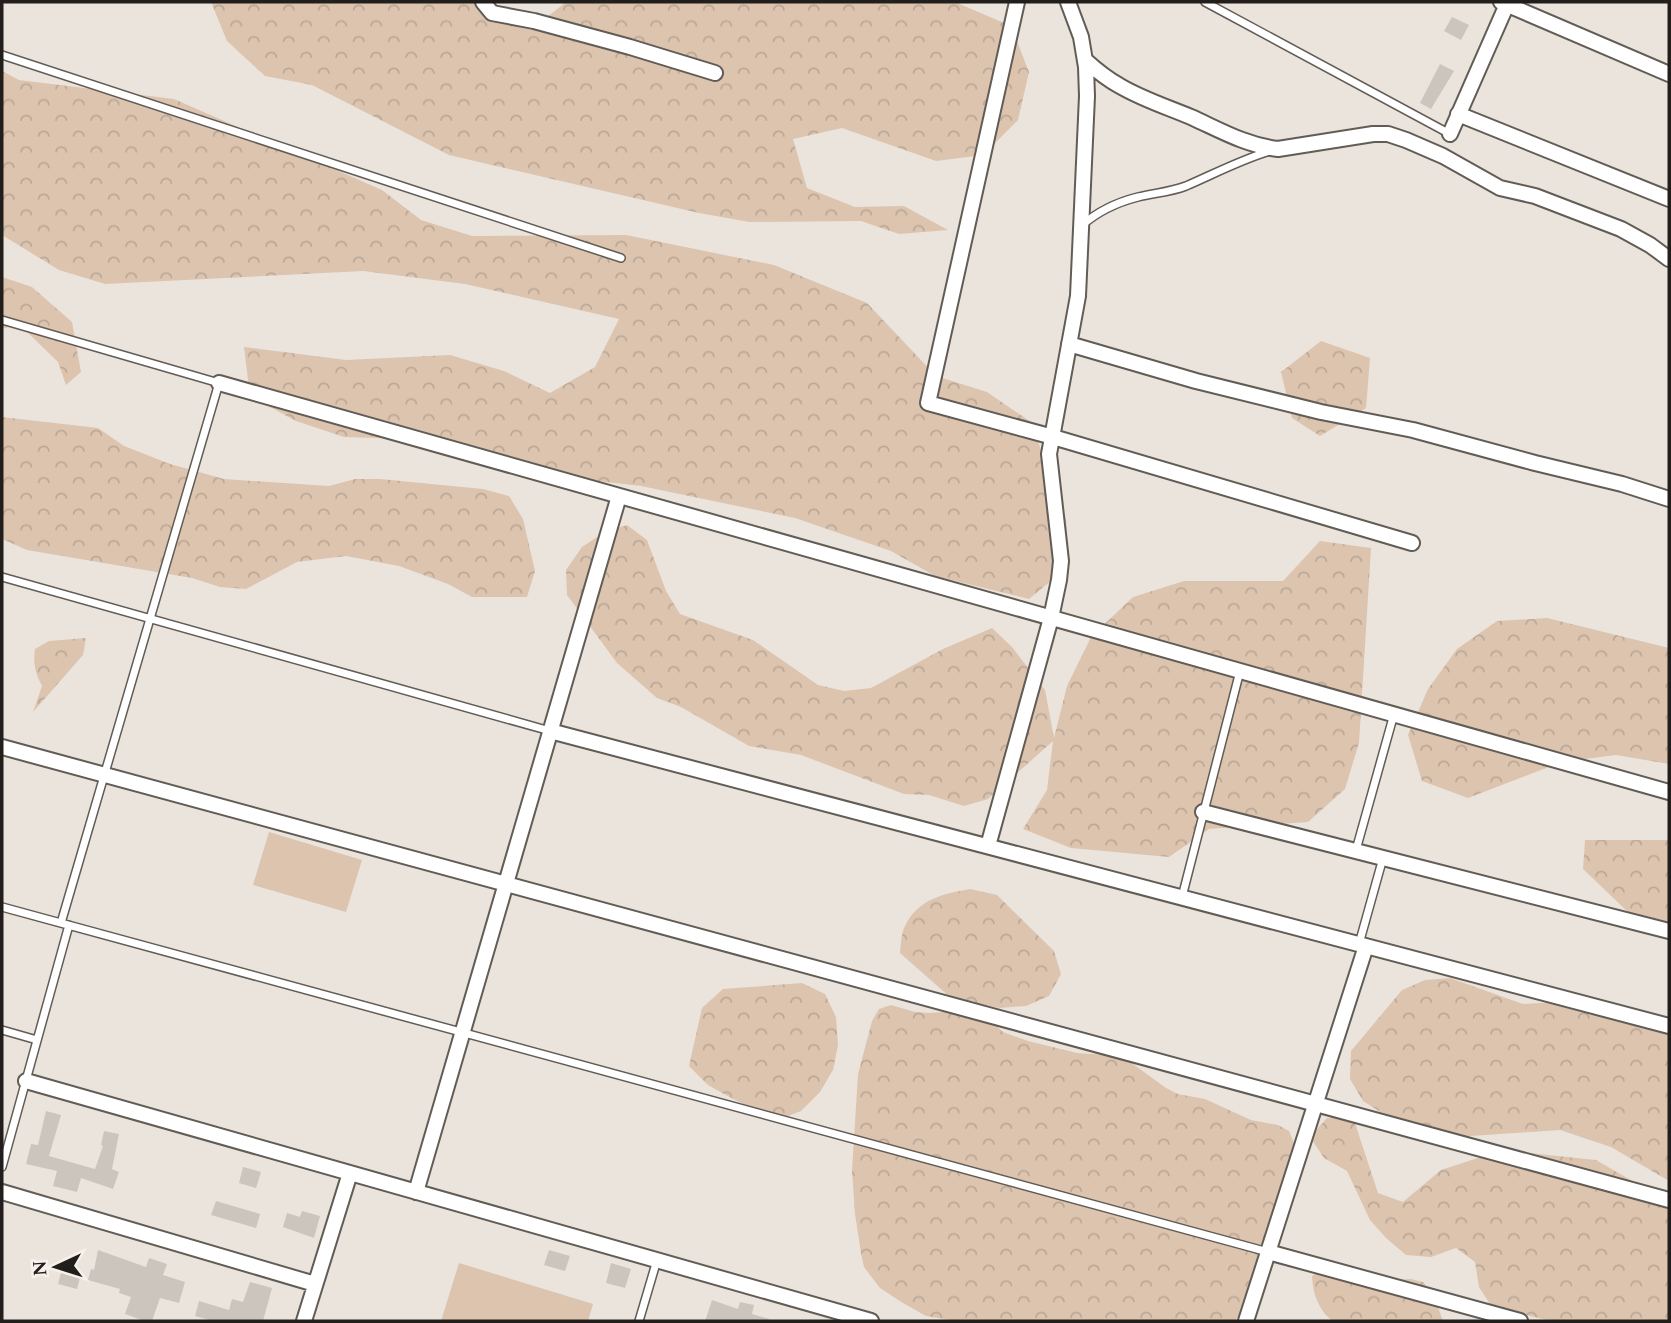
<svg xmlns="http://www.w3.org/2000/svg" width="1671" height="1323" viewBox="0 0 1671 1323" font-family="Spectral,serif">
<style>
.grass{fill:#dcc4af}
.forest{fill:url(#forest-crowns)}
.building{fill:#ccc5be}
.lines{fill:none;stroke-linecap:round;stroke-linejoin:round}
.lane-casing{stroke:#625c56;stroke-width:10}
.street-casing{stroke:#625c56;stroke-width:18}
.lane{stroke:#fff;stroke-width:7}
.street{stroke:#fff;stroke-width:14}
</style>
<defs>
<pattern id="forest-crowns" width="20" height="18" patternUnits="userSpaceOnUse" patternTransform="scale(1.75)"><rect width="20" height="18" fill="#dcc4af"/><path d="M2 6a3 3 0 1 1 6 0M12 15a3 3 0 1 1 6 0" fill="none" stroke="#bca896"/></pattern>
</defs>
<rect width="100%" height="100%" fill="#ebe4dd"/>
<!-- grass -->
<path class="grass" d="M 269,832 L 362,860 L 346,912 L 253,885 Z
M 459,1263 L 593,1304 L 588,1321 L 441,1321 Z"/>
<!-- forest -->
<path class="forest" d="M 211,2 L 493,2 L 532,29 L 566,2 L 955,2 L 1011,26 L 1029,72 L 1018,120 L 983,155 L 936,161 L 842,128 L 793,139 L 807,188 L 855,207 L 904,206 L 948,230 L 899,234 L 861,221 L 749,222 L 699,213 L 449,155 L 312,85 L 265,76 L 227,41 Z
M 2,71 L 19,80 L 174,99 L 382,190 L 421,220 L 472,236 L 626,235 L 774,265 L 867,303 L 936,376 L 987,392 L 1031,422 L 1066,519 L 1069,566 L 1029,599 L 935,576 L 891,551 L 795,518 L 641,486 L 538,474 L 444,440 L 344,437 L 296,421 L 250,396 L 244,347 L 346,360 L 450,355 L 504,371 L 550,393 L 595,367 L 619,319 L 465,284 L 363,271 L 105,284 L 59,270 L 2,235 Z
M 2,277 L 32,287 L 72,322 L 81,372 L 66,385 L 58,362 L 21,326 L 2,328 Z
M 1321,341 L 1370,358 L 1366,408 L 1320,436 L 1292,418 L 1281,372 Z
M 2,417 L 98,428 L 124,446 L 170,464 L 224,479 L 329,486 L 355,479 L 380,479 L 483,489 L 509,496 L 523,519 L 535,571 L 527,597 L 472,597 L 448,584 L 399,566 L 346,556 L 297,562 L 246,589 L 220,587 L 192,578 L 27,550 L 2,539 Z
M 627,525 L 647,540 L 666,591 L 680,614 L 753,640 L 818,685 L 844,691 L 871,688 L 943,649 L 992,628 L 1012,647 L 1045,690 L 1054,738 L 1067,686 L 1091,637 L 1133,597 L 1184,581 L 1283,581 L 1320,541 L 1371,548 L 1359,743 L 1345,789 L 1308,822 L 1209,829 L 1169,857 L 1071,848 L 1023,829 L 1047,790 L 1053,741 L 988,799 L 964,806 L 929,795 L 904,794 L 801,755 L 749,746 L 681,707 L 657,698 L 617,663 L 567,595 L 566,570 L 582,547 L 603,533 Z
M 1547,618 L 1669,648 L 1669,764 L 1616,755 L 1562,762 L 1468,798 L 1422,781 L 1408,735 L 1428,689 L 1457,649 L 1497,621 Z
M 86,638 L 83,655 L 33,712 L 42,686 C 35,673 33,663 35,649 L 49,641 Z
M 1585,840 L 1669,840 L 1669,932 L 1649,925 L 1628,912 L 1583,869 Z
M 970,889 L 997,895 L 1054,951 L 1061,974 L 1049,996 L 1026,1006 L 1000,1008 L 951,998 L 900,953 C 901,945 901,933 905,926 C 918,899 943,894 970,889 Z
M 1450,978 L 1523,1004 L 1574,1001 L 1600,1005 L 1669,1035 L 1669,1181 L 1611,1147 L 1560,1130 L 1456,1137 L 1409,1130 L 1363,1101 L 1350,1079 L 1351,1051 L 1402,990 L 1425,980 Z
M 802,983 L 825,994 L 836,1017 L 838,1045 L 833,1070 L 820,1092 L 801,1111 L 778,1120 L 731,1098 L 708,1085 L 689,1066 L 702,1008 L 723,989 Z
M 891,1005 L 915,1012 L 929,1013 L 956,1011 L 993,1023 L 1003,1032 L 1028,1041 L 1077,1053 L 1122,1056 L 1166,1088 L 1178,1094 L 1205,1099 L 1251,1120 L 1278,1125 L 1289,1131 L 1294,1143 L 1292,1168 L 1276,1204 L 1261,1279 L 1235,1321 L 955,1321 L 926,1316 L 903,1303 L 880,1288 L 864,1267 L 861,1253 L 855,1214 L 852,1171 L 858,1074 L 872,1021 L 879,1009 Z
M 1353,1117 L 1378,1193 L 1403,1202 L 1441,1170 L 1490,1154 L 1520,1152 L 1596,1160 L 1641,1186 L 1660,1204 L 1669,1210 L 1669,1321 L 1551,1321 L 1492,1307 L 1479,1287 L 1475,1262 L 1456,1248 L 1431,1257 L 1406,1255 L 1386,1238 L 1370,1220 L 1347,1171 L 1324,1158 L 1310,1137 L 1327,1118 Z
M 1322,1269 L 1386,1280 L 1411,1279 L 1423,1282 L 1433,1293 L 1443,1321 L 1332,1321 C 1318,1308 1313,1295 1312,1276 Z"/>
<!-- building -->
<path class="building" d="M 1452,17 L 1469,25 L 1461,40 L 1444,31 Z
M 1440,64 L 1454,71 L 1431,109 L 1420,103 Z
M 46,1111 L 61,1115 L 49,1156 L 95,1169 L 103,1146 L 101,1145 L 104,1131 L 119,1134 L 112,1169 L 119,1172 L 113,1189 L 81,1178 L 77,1192 L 53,1186 L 57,1171 L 26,1164 L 31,1144 L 38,1145 Z
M 243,1167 L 261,1172 L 256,1188 L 239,1183 Z
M 216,1201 L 260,1214 L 256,1228 L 211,1215 Z
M 302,1211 L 320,1216 L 314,1238 L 283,1227 L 287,1213 L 300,1217 Z
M 98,1250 L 146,1267 L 149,1258 L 167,1264 L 163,1275 L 185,1282 L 179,1303 L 160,1298 L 152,1321 L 145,1321 L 125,1314 L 131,1297 L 119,1293 L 120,1289 L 88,1280 L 91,1269 L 94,1270 Z
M 549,1250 L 570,1256 L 565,1271 L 544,1265 Z
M 611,1263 L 631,1269 L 625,1288 L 606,1283 Z
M 62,1269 L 81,1274 L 77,1289 L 58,1284 Z
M 250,1282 L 272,1288 L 263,1321 L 213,1321 L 195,1316 L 199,1301 L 229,1310 L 232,1299 L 243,1302 Z
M 712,1300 L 738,1309 L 740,1302 L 754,1305 L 752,1314 L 769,1319 L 768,1321 L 705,1321 Z"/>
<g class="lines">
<defs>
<path id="lane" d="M 1205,2 L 1450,134
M 2,55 L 621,258
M 1081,226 C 1097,212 1118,202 1138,197 C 1154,193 1171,192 1186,186 C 1214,174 1240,160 1270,151
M 2,320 L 219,383 L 61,923
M 2,577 L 550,731
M 1356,850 L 1394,714
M 1182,897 L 1240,671
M 2,907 L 1268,1252
M 1359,944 L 1383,858
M 2,1030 L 37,1040
M 2,1167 L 69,925
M 639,1321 L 657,1260"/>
<path id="street" d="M 483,2 L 492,13 L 534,21 L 630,47 L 715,73
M 1017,2 L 928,403 L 1053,437 L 1412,543
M 1501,2 L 1669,74
M 1085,60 C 1096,70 1107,79 1120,86 C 1142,99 1167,107 1191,117 C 1220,130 1245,145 1278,149 L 1373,134 L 1388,134 L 1406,140 L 1443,156 L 1500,188 L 1535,196 L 1621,229 L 1650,245 L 1669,259
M 1458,114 L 1669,199
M 1450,134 L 1508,2
M 1069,344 L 1196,381 L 1321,412 L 1413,430 L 1535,463 L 1622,484 L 1669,499
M 219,383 L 1669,792
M 550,731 L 1669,1026
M 2,747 L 1669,1200
M 1203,812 L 1669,931
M 988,846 L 1051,618 L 1059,580 L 1061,561 L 1049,454 L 1078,296 L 1087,96 L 1086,67 L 1081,37 L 1068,2
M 26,1081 L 871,1321
M 2,1192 L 315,1284
M 416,1192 L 619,496
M 1268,1252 L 1520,1321
M 304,1321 L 350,1173
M 1246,1321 L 1366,946"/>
</defs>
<!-- lane casing -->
<use href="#lane" class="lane-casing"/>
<!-- street casing -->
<use href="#street" class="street-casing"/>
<!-- lane -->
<use href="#lane" class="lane"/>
<!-- street -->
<use href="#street" class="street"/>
</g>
<!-- border -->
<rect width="1671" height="1323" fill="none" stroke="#211e1c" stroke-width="7"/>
<!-- north arrow -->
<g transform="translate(56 1267) rotate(266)" stroke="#f8f1eb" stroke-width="5" paint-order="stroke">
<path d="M0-5L12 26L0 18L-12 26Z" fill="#211e1c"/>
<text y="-10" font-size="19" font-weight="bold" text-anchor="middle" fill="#211e1c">N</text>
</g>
</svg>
